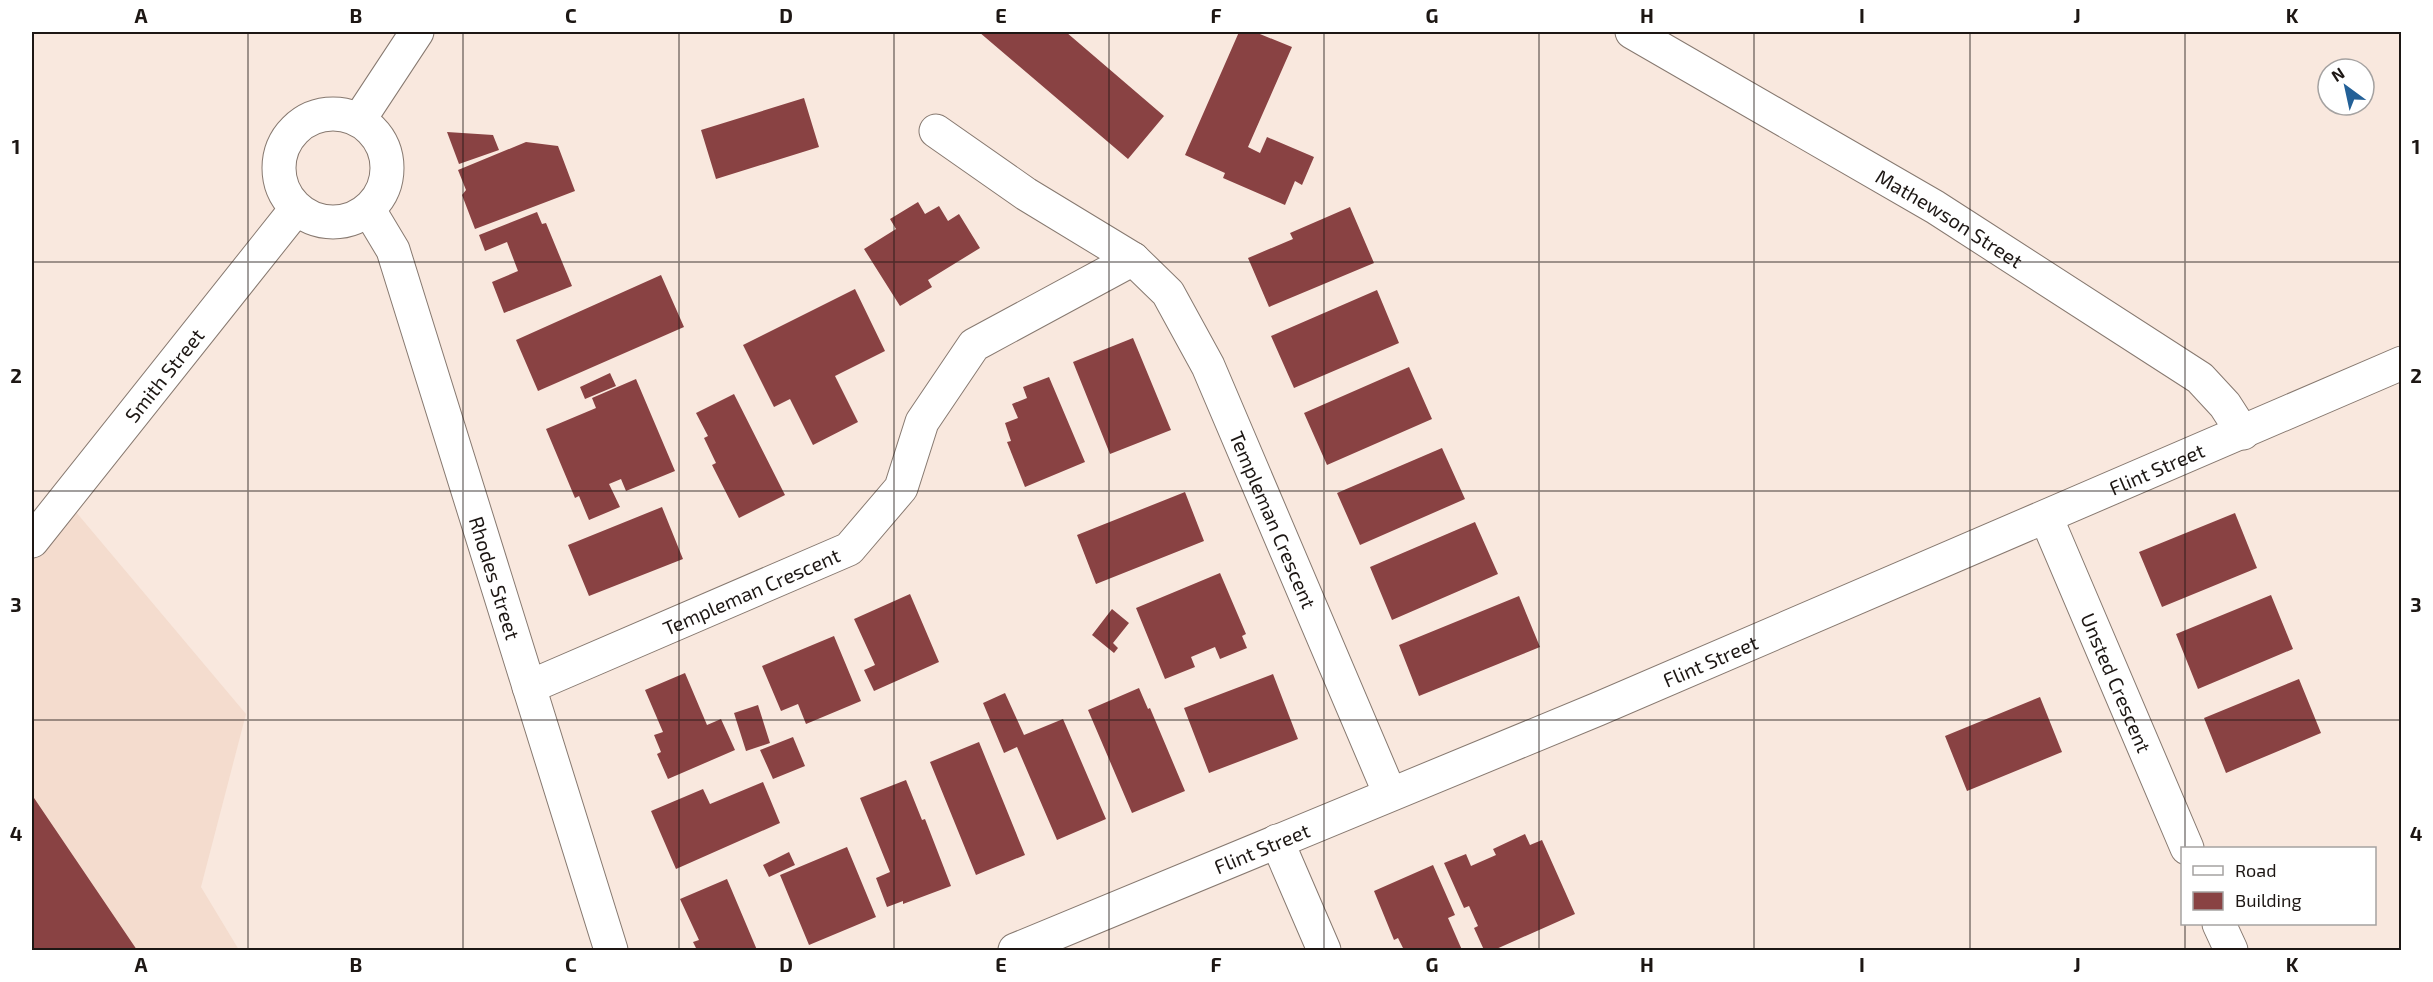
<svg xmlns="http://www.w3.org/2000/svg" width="2433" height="982" viewBox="0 0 2433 982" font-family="'Exo 2',sans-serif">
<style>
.built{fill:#f4dcce}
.building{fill:#894243}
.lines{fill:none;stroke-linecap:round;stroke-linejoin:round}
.minor-casing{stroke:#877970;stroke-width:35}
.tertiary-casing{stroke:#877970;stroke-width:35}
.minor{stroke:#fff;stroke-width:33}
.tertiary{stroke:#fff;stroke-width:33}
.grid{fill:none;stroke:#1d1714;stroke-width:1.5;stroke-opacity:0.55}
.labels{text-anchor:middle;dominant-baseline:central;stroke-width:6;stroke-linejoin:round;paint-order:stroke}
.street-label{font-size:20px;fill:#1d1714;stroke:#fff}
.neatline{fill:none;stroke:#1d1714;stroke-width:2}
.grid-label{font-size:20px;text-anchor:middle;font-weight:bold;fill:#1d1714}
</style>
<rect width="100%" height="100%" fill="#f9e8de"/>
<!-- built -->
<path class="built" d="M 65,499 L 246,714 L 201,887 L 239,950 L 32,950 L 32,541 Z"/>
<!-- building -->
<path class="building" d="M 979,32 L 1066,32 L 1164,116 L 1128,159 Z
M 1239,32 L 1255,32 L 1292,47 L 1248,147 L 1260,153 L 1267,137 L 1314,157 L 1302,185 L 1295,181 L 1285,205 L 1223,178 L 1225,173 L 1185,155 Z
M 804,98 L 819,147 L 716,179 L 701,130 Z
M 447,132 L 493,135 L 499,150 L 459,164 Z
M 526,142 L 558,146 L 575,191 L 475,229 L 462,195 L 466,190 L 458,170 Z
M 918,202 L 925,214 L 939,206 L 948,221 L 959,214 L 980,248 L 928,280 L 932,287 L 900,306 L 864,249 L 896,229 L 890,219 Z
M 1350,207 L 1374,263 L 1269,307 L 1248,258 L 1293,239 L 1290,233 Z
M 537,212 L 542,224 L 546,223 L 572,286 L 504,313 L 492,282 L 518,271 L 507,242 L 485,251 L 479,235 Z
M 661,275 L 684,327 L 538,391 L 516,340 Z
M 855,289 L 885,351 L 835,376 L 858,422 L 813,445 L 790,399 L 774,407 L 743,345 Z
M 1377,290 L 1399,343 L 1294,388 L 1271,336 Z
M 1133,338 L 1171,430 L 1110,454 L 1073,362 Z
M 1409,367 L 1432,419 L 1327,465 L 1304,413 Z
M 610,373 L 616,386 L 585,399 L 580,387 Z
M 1049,377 L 1085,462 L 1025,487 L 1007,442 L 1011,441 L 1005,423 L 1018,418 L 1012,404 L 1027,398 L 1023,387 Z
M 636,379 L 675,471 L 626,491 L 621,479 L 609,484 L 620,507 L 589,520 L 579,496 L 575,498 L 546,429 L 596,408 L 592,398 Z
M 734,394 L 785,495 L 739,518 L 712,465 L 716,463 L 704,438 L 708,436 L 696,413 Z
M 1442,448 L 1465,499 L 1360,545 L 1337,493 Z
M 1185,492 L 1204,541 L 1096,584 L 1077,535 Z
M 662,507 L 683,559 L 589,596 L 568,545 Z
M 2235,513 L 2257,568 L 2162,607 L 2139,552 Z
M 1475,522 L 1498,574 L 1392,620 L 1370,567 Z
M 1220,573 L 1246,634 L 1242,636 L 1247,648 L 1220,659 L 1215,647 L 1191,657 L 1195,667 L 1165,679 L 1136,608 Z
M 910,594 L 939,662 L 874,691 L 864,670 L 875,665 L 854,619 Z
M 2271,595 L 2293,649 L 2198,689 L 2176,634 Z
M 1519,596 L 1540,647 L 1419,696 L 1399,645 Z
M 1112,609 L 1129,623 L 1113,643 L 1118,648 L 1114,653 L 1092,635 Z
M 834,636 L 861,701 L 806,724 L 798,704 L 781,711 L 762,666 Z
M 685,673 L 707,725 L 721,719 L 735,750 L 668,779 L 657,754 L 661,752 L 654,735 L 663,732 L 645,690 Z
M 1273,674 L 1298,739 L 1209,773 L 1184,708 Z
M 2299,679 L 2321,733 L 2226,773 L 2204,718 Z
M 1139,688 L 1148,709 L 1150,708 L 1185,791 L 1132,813 L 1088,710 Z
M 1005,693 L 1024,735 L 1063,719 L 1106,819 L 1057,840 L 1017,747 L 1004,753 L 983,703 Z
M 2040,697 L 2062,752 L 1967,791 L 1945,736 Z
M 758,705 L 770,743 L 746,751 L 734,713 Z
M 793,737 L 805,766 L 773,779 L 760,750 Z
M 979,742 L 1025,855 L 976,875 L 930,762 Z
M 906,780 L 922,820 L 925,819 L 951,886 L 903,904 L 903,901 L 887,907 L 876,878 L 890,872 L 860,798 Z
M 763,782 L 780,823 L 676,869 L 651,811 L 703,789 L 710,804 Z
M 32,795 L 137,950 L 32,950 Z
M 1525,834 L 1530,845 L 1542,840 L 1575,914 L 1494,950 L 1484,950 L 1474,928 L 1478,926 L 1469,906 L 1464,908 L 1444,863 L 1466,854 L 1471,866 L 1496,855 L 1493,849 Z
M 847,847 L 876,917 L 809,945 L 780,875 Z
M 789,852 L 795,865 L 769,877 L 763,865 Z
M 1433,865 L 1455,915 L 1448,918 L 1462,950 L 1404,950 L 1398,938 L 1394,940 L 1374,891 Z
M 727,879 L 757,950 L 697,950 L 693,942 L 699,940 L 680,899 Z"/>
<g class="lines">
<defs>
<g id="minor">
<path id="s1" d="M 1632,32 L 1935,207 L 2200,378 L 2225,405 L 2243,433"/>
<path id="s2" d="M 936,131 L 1026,194 L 1133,259 L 1168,293 L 1208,366 L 1390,794"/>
<path id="s3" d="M 369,210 L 393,250 L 611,950"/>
<path id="s4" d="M 2046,517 L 2187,848"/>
<path id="s5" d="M 529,687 L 849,549 L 901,488 L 922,422 L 974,345 L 1133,259"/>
<path d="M 1277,841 L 1324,950"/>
<path d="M 2219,924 L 2231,950"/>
<path id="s6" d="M 1015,950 L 1598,709 L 2402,363"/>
</g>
<g id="tertiary">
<circle cx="333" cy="168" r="54"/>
<path d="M 359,120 L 417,32"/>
<path id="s7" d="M 32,541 L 296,209"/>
</g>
</defs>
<!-- minor casing -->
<use href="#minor" class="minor-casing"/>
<!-- tertiary casing -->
<use href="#tertiary" class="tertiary-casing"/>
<!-- minor -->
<use href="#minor" class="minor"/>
<!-- tertiary -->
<use href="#tertiary" class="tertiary"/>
</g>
<!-- grid -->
<path class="grid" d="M 248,32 L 248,950M 463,32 L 463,950M 679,32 L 679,950M 894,32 L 894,950M 1109,32 L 1109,950M 1324,32 L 1324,950M 1539,32 L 1539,950M 1754,32 L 1754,950M 1970,32 L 1970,950M 2185,32 L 2185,848M 32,262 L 2402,262M 32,491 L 2402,491M 32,720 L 2402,720M 2185,924 L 2185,950"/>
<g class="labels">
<!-- street labels -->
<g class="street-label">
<text stroke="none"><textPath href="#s1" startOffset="368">Mathewson Street</textPath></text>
<text stroke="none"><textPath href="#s7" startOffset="212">Smith Street</textPath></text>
<text stroke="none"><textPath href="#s6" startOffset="1239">Flint Street</textPath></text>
<text stroke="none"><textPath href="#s2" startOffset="534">Templeman Crescent</textPath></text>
<text stroke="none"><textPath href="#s3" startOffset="390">Rhodes Street</textPath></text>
<text stroke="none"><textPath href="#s5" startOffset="242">Templeman Crescent</textPath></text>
<text stroke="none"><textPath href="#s6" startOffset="753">Flint Street</textPath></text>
<text stroke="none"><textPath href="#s4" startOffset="180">Unsted Crescent</textPath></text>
<text stroke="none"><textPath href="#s6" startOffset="267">Flint Street</textPath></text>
</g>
</g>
<!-- border -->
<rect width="2433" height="982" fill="none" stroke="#ffffff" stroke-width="66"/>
<!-- legend -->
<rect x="2181" y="847" width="195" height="78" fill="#ffffff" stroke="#a5a2a1" stroke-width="1.5"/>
<rect x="2193" y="866" width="30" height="9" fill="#ffffff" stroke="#a5a2a1" stroke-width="1.5"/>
<text x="2235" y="877" font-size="18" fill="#1d1714">Road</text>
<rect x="2193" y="892" width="30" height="18" fill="#894243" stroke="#a5a2a1" stroke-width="1.5"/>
<text x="2235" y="907" font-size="18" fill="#1d1714">Building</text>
<!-- north arrow -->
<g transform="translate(2346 87) rotate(327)"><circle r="28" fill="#ffffff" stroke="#a5a2a1" stroke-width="1.5"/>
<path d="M0-4.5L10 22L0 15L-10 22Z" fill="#236097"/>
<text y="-9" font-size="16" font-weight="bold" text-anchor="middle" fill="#1d1714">N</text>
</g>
<rect x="33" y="33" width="2367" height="916" class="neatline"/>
<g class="grid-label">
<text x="141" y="23">A</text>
<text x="356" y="23">B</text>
<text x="571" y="23">C</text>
<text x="786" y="23">D</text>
<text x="1001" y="23">E</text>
<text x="1216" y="23">F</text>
<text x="1432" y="23">G</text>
<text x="1647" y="23">H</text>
<text x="1862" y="23">I</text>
<text x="2077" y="23">J</text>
<text x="2292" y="23">K</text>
<text x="16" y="154">1</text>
<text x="2416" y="154">1</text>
<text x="16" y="383">2</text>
<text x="2416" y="383">2</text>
<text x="16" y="612">3</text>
<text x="2416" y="612">3</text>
<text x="16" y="841">4</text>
<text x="2416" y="841">4</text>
<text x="141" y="972">A</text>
<text x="356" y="972">B</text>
<text x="571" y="972">C</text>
<text x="786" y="972">D</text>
<text x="1001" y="972">E</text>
<text x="1216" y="972">F</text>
<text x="1432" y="972">G</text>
<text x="1647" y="972">H</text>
<text x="1862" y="972">I</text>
<text x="2077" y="972">J</text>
<text x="2292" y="972">K</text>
</g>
</svg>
